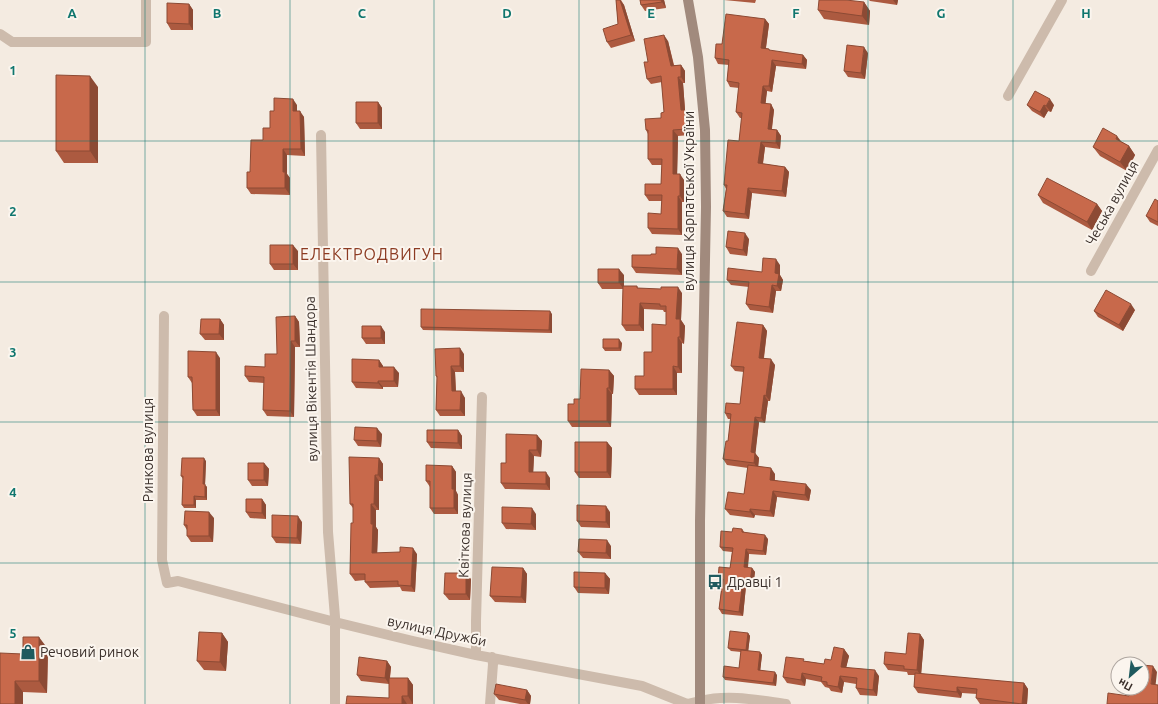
<svg xmlns="http://www.w3.org/2000/svg" width="1158" height="704" viewBox="0 0 1158 704" font-family="Ubuntu,sans-serif">
<style>
.lines{fill:none;stroke-linecap:round;stroke-linejoin:round}
.minor{stroke:#cdbbac;stroke-width:10}
.tertiary{stroke:#cdbbac;stroke-width:10}
.secondary{stroke:#a18a7d;stroke-width:10}
.wall{fill:#ac5a40}
.shaded-wall{fill:#8c4a34}
.building{fill:#c8694b;stroke:#8c4a34}
.grid{fill:none;stroke:#0f766e;stroke-width:1;stroke-opacity:0.55}
.labels{text-anchor:middle;dominant-baseline:central;stroke-width:4;stroke-linejoin:round;paint-order:stroke}
.street-label{font-size:14px;fill:#3b302b;stroke:#fbf5ee}
.poi-label{font-size:14px;fill:#3b302b;stroke:#fbf5ee;text-anchor:start}
.quarter-label{font-size:16px;letter-spacing:1px;fill:#8c3b22;stroke:#fbf5ee}
.grid-label{font-size:13px;text-anchor:middle;font-weight:bold;fill:#0f766e;stroke:#fbf5ee;stroke-width:4;stroke-linejoin:round;paint-order:stroke}
</style>
<rect width="100%" height="100%" fill="#f4ebe1"/>
<g class="lines">
<!-- minor -->
<path class="minor" d="M 0,34 L 12,42 L 146,42 L 146,0
M 1008,96 L 1062,0
M 321,135 L 328,532 L 335,617 L 335,704
M 1091,271 L 1158,150
M 164,316 L 162,560 L 167,583 L 178,581 L 335,622 L 413,641 L 476,655 L 642,686 L 687,704 L 700,701
M 476,655 L 476,621 L 482,397
M 490,704 L 493,664 L 492,657"/>
<!-- tertiary -->
<path class="tertiary" d="M 700,701 C 729,694 757,700 786,704"/>
<!-- secondary -->
<path class="secondary" d="M 688,0 L 698,57 L 705,130 L 706,207 L 700,521 L 700,704"/>
</g>
<!-- wall -->
<path class="wall" d="M 616,0 L 621,0 L 624,5 L 635,41 L 611,48 L 607,42 L 618,24 Z
M 640,0 L 664,0 L 666,8 L 645,11 L 641,5 Z
M 724,0 L 756,0 L 755,3 Z
M 869,0 L 898,0 L 897,5 L 870,1 Z
M 864,2 L 870,11 L 869,25 L 824,19 L 818,10 Z
M 189,4 L 193,10 L 193,30 L 171,30 L 167,23 Z
M 765,19 L 769,24 L 766,48 L 769,49 L 770,51 L 803,55 L 807,60 L 806,69 L 776,66 L 772,92 L 767,91 L 765,104 L 771,104 L 774,110 L 772,129 L 777,130 L 781,136 L 780,149 L 765,147 L 763,164 L 785,167 L 789,172 L 786,197 L 752,193 L 749,219 L 727,217 L 723,211 L 726,189 L 724,185 L 739,141 L 742,118 L 740,118 L 736,112 L 739,88 L 730,87 L 727,81 L 729,65 L 718,64 L 715,58 L 722,44 Z
M 668,41 L 674,65 L 681,65 L 685,71 L 685,83 L 683,83 L 685,110 L 689,116 L 690,135 L 678,136 L 677,174 L 684,180 L 684,202 L 682,202 L 682,235 L 652,234 L 648,228 L 661,214 L 662,201 L 649,201 L 645,195 L 661,184 L 662,165 L 652,165 L 648,159 L 648,134 L 646,130 L 661,118 L 664,112 L 662,82 L 651,84 L 647,79 L 648,62 Z
M 868,53 L 865,79 L 848,77 L 844,71 Z
M 98,87 L 98,163 L 64,163 L 56,151 Z
M 378,102 L 382,108 L 382,129 L 360,129 L 356,123 Z
M 297,105 L 297,111 L 304,117 L 305,156 L 287,155 L 287,174 L 290,178 L 290,195 L 251,194 L 247,188 L 250,172 L 263,140 L 270,128 L 274,111 Z
M 1027,105 L 1054,105 L 1051,112 L 1048,111 L 1044,118 L 1032,111 Z
M 1122,142 L 1129,146 L 1135,155 L 1127,171 L 1100,156 L 1093,147 Z
M 1038,195 L 1097,204 L 1102,211 L 1092,230 L 1043,203 Z
M 1158,201 L 1158,226 L 1150,222 L 1146,216 Z
M 749,239 L 747,256 L 730,254 L 726,247 Z
M 298,251 L 298,270 L 274,270 L 270,264 Z
M 682,254 L 682,275 L 636,273 L 632,267 L 651,255 Z
M 780,265 L 780,275 L 783,280 L 781,291 L 776,291 L 773,313 L 750,310 L 746,304 L 749,287 L 731,285 L 727,280 L 762,272 Z
M 624,275 L 624,286 L 637,286 L 638,288 L 682,293 L 681,320 L 685,326 L 684,344 L 682,343 L 682,373 L 677,373 L 677,395 L 639,395 L 635,389 L 644,376 L 652,352 L 666,325 L 666,312 L 664,312 L 663,310 L 644,309 L 644,331 L 626,331 L 622,325 L 623,289 L 602,289 L 598,283 Z
M 1135,310 L 1123,331 L 1098,317 L 1094,311 Z
M 552,314 L 552,333 L 423,330 L 421,327 Z
M 295,316 L 299,322 L 300,347 L 295,347 L 294,417 L 267,416 L 263,410 L 264,383 L 249,382 L 245,376 L 265,367 L 277,354 Z
M 220,319 L 224,325 L 224,340 L 205,340 L 200,334 Z
M 763,325 L 767,331 L 764,358 L 775,365 L 770,401 L 768,401 L 765,423 L 759,422 L 755,453 L 759,458 L 758,466 L 775,474 L 775,480 L 811,490 L 809,501 L 777,497 L 774,517 L 755,515 L 754,518 L 730,515 L 725,509 L 744,494 L 748,468 L 727,465 L 723,459 L 728,441 L 731,419 L 728,419 L 725,413 L 740,404 L 744,372 L 735,371 L 731,366 Z
M 385,332 L 385,344 L 366,344 L 362,338 Z
M 622,343 L 621,351 L 605,351 L 603,348 Z
M 464,354 L 464,372 L 455,372 L 456,391 L 465,398 L 465,416 L 440,416 L 436,410 L 437,378 L 436,376 Z
M 220,358 L 220,416 L 197,416 L 193,410 L 192,383 L 188,377 Z
M 379,360 L 383,366 L 383,367 L 399,373 L 398,387 L 383,387 L 383,389 L 356,388 L 352,382 Z
M 609,370 L 614,376 L 613,394 L 612,394 L 611,427 L 572,427 L 568,421 L 574,404 L 580,399 Z
M 458,430 L 462,436 L 462,449 L 431,448 L 427,442 Z
M 382,434 L 381,447 L 358,446 L 354,440 Z
M 537,435 L 542,441 L 541,457 L 534,456 L 533,472 L 550,478 L 550,490 L 505,489 L 501,483 L 506,463 Z
M 607,442 L 612,448 L 611,478 L 579,478 L 575,472 Z
M 379,458 L 383,464 L 383,481 L 379,481 L 379,510 L 376,510 L 376,527 L 378,530 L 377,553 L 417,554 L 415,592 L 402,591 L 400,587 L 370,588 L 365,582 L 365,580 L 355,581 L 350,574 L 353,523 L 353,508 L 350,504 Z
M 206,461 L 205,485 L 207,487 L 207,500 L 196,500 L 196,508 L 184,508 L 182,505 L 183,479 L 181,476 Z
M 264,463 L 269,469 L 268,486 L 252,486 L 248,480 Z
M 452,466 L 456,472 L 456,491 L 458,495 L 458,514 L 434,514 L 430,508 L 430,487 L 426,481 Z
M 262,499 L 266,505 L 266,519 L 250,518 L 246,512 Z
M 610,512 L 610,528 L 581,527 L 577,521 Z
M 536,514 L 536,530 L 506,529 L 502,523 Z
M 214,518 L 213,542 L 191,542 L 187,536 L 187,530 L 184,525 Z
M 302,522 L 301,544 L 276,543 L 272,537 Z
M 742,529 L 745,533 L 768,539 L 766,555 L 749,554 L 748,568 L 752,568 L 755,572 L 753,586 L 746,586 L 743,616 L 722,614 L 719,609 L 722,583 L 721,583 L 718,579 L 730,568 L 732,552 L 723,551 L 720,547 L 732,532 Z
M 611,546 L 611,559 L 583,558 L 578,552 Z
M 523,568 L 527,574 L 526,603 L 495,602 L 490,596 Z
M 605,573 L 610,579 L 609,594 L 578,593 L 574,587 Z
M 471,579 L 470,600 L 449,600 L 444,594 Z
M 222,633 L 228,642 L 226,671 L 204,670 L 197,661 Z
M 748,633 L 750,636 L 748,651 L 760,652 L 762,655 L 760,670 L 777,675 L 776,686 L 725,680 L 723,677 L 739,668 L 741,652 L 731,651 L 728,648 Z
M 920,634 L 924,640 L 921,674 L 1024,683 L 1028,689 L 1027,704 L 980,704 L 976,698 L 977,694 L 962,693 L 961,698 L 918,693 L 914,687 L 915,675 L 908,675 L 907,672 L 888,670 L 884,664 L 906,654 Z
M 48,649 L 47,693 L 23,692 L 0,704 L 23,654 Z
M 844,649 L 849,656 L 846,667 L 879,676 L 877,696 L 860,695 L 856,688 L 856,684 L 844,682 L 842,693 L 831,691 L 829,688 L 825,687 L 821,682 L 806,679 L 805,686 L 787,683 L 783,677 L 805,661 L 824,664 L 831,660 Z
M 387,661 L 391,667 L 390,678 L 408,678 L 413,685 L 413,704 L 346,704 L 389,698 L 389,684 L 361,681 L 357,675 Z
M 527,690 L 531,696 L 530,704 L 520,704 L 499,700 L 494,694 Z"/>
<!-- shaded-wall -->
<path class="shaded-wall" d="M 620,0 L 624,5 L 635,41 L 631,35 Z
M 661,0 L 664,0 L 666,8 L 662,2 Z
M 893,0 L 898,0 L 897,5 Z
M 864,2 L 870,11 L 869,25 L 862,16 Z
M 189,4 L 193,10 L 193,30 L 189,24 Z
M 765,19 L 769,24 L 765,54 L 761,48 Z
M 664,35 L 668,41 L 675,71 L 671,66 Z
M 864,47 L 868,53 L 865,79 L 861,73 Z
M 803,55 L 807,60 L 806,69 L 802,64 Z
M 772,60 L 776,66 L 772,92 L 769,86 Z
M 681,65 L 685,71 L 685,83 L 681,77 Z
M 90,76 L 98,87 L 98,163 L 90,151 Z
M 678,77 L 683,83 L 685,110 L 689,116 L 690,135 L 686,129 L 681,110 Z
M 763,86 L 767,91 L 765,109 L 761,103 Z
M 293,99 L 297,105 L 297,117 L 293,111 Z
M 1050,99 L 1054,105 L 1051,112 L 1046,106 Z
M 378,102 L 382,108 L 382,129 L 378,123 Z
M 771,104 L 774,110 L 771,134 L 768,129 Z
M 1044,105 L 1048,111 L 1044,118 L 1040,112 Z
M 300,111 L 304,117 L 305,156 L 301,149 Z
M 673,130 L 678,136 L 677,180 L 673,174 Z
M 777,130 L 781,136 L 780,149 L 776,143 Z
M 1117,136 L 1124,145 L 1116,139 Z
M 761,142 L 765,147 L 762,169 L 758,163 Z
M 1129,146 L 1135,155 L 1127,171 L 1120,162 Z
M 283,149 L 287,155 L 287,174 L 290,178 L 290,195 L 285,188 L 283,172 Z
M 785,167 L 789,172 L 786,197 L 782,191 Z
M 680,174 L 684,180 L 684,202 L 680,196 Z
M 748,188 L 752,193 L 749,219 L 745,214 Z
M 678,196 L 682,202 L 682,235 L 678,229 Z
M 1097,204 L 1102,211 L 1092,230 L 1087,222 Z
M 745,233 L 749,239 L 747,256 L 743,250 Z
M 293,245 L 298,251 L 298,270 L 293,264 Z
M 678,248 L 682,254 L 682,275 L 677,269 Z
M 776,259 L 780,265 L 780,275 L 783,280 L 781,291 L 777,286 L 775,273 Z
M 619,269 L 624,275 L 624,289 L 619,283 Z
M 772,285 L 776,291 L 773,313 L 769,307 Z
M 678,287 L 682,293 L 681,320 L 685,326 L 684,344 L 680,337 L 676,319 Z
M 640,303 L 644,309 L 644,331 L 639,325 Z
M 1131,304 L 1135,310 L 1123,331 L 1119,325 Z
M 550,311 L 552,314 L 552,333 L 549,330 Z
M 295,316 L 299,322 L 300,347 L 295,341 Z
M 220,319 L 224,325 L 224,340 L 219,334 Z
M 763,325 L 767,331 L 763,363 L 759,358 Z
M 381,326 L 385,332 L 385,344 L 381,338 Z
M 678,337 L 682,343 L 682,373 L 678,367 Z
M 619,339 L 622,343 L 621,351 L 619,348 Z
M 291,341 L 295,347 L 294,417 L 290,411 Z
M 460,348 L 464,354 L 464,372 L 460,366 Z
M 216,352 L 220,358 L 220,416 L 216,410 Z
M 771,359 L 775,365 L 770,401 L 766,396 Z
M 379,360 L 383,366 L 383,373 L 379,367 Z
M 451,366 L 455,372 L 456,397 L 452,391 Z
M 673,366 L 677,373 L 677,395 L 673,389 Z
M 394,367 L 399,373 L 398,387 L 394,381 Z
M 609,370 L 614,376 L 613,394 L 609,388 Z
M 378,381 L 383,387 L 383,389 L 378,383 Z
M 607,388 L 612,394 L 611,427 L 607,421 Z
M 461,391 L 465,398 L 465,416 L 460,410 Z
M 764,395 L 768,401 L 765,423 L 761,418 Z
M 755,417 L 759,422 L 755,458 L 751,452 Z
M 377,428 L 382,434 L 381,447 L 377,441 Z
M 458,430 L 462,436 L 462,449 L 458,443 Z
M 537,435 L 542,441 L 541,457 L 537,450 Z
M 607,442 L 612,448 L 611,478 L 607,472 Z
M 529,450 L 534,456 L 533,478 L 529,472 Z
M 755,453 L 759,458 L 758,469 L 754,463 Z
M 204,458 L 206,461 L 205,485 L 207,487 L 207,500 L 205,497 L 203,484 Z
M 379,458 L 383,464 L 383,481 L 378,475 Z
M 264,463 L 269,469 L 268,486 L 264,480 Z
M 452,466 L 456,472 L 456,491 L 458,495 L 458,514 L 454,508 L 452,489 Z
M 771,468 L 775,474 L 774,486 L 770,480 Z
M 546,472 L 550,478 L 550,490 L 546,484 Z
M 375,475 L 379,481 L 379,510 L 374,504 Z
M 806,484 L 811,490 L 809,501 L 805,495 Z
M 773,491 L 777,497 L 774,517 L 770,511 Z
M 194,496 L 196,500 L 196,508 L 194,505 Z
M 262,499 L 266,505 L 266,519 L 262,513 Z
M 371,504 L 376,510 L 376,527 L 378,530 L 377,559 L 372,553 Z
M 606,506 L 610,512 L 610,528 L 606,522 Z
M 532,508 L 536,514 L 536,530 L 531,524 Z
M 750,509 L 755,515 L 754,518 L 750,512 Z
M 209,512 L 214,518 L 213,542 L 209,536 Z
M 298,516 L 302,522 L 301,544 L 297,538 Z
M 765,535 L 768,539 L 766,555 L 763,551 Z
M 607,540 L 611,546 L 611,559 L 606,553 Z
M 413,548 L 417,554 L 415,592 L 411,586 Z
M 746,549 L 749,554 L 747,572 L 744,567 Z
M 523,568 L 527,574 L 526,603 L 521,597 Z
M 752,568 L 755,572 L 753,586 L 750,582 Z
M 466,573 L 471,579 L 470,600 L 466,594 Z
M 605,573 L 610,579 L 609,594 L 605,588 Z
M 743,581 L 746,586 L 743,616 L 739,612 Z
M 222,633 L 228,642 L 226,671 L 220,662 Z
M 748,633 L 750,636 L 748,653 L 746,650 Z
M 920,634 L 924,640 L 921,676 L 917,670 Z
M 39,637 L 48,649 L 47,693 L 39,681 Z
M 844,649 L 849,656 L 845,673 L 841,667 Z
M 760,652 L 762,655 L 760,673 L 758,670 Z
M 387,661 L 391,667 L 389,684 L 385,678 Z
M 1153,666 L 1157,672 L 1155,690 L 1151,684 Z
M 875,670 L 879,676 L 877,696 L 873,690 Z
M 775,672 L 777,675 L 776,686 L 773,683 Z
M 802,673 L 806,679 L 805,686 L 801,680 Z
M 840,676 L 844,682 L 842,693 L 838,687 Z
M 408,678 L 413,685 L 413,704 L 408,696 Z
M 15,681 L 23,692 L 23,704 L 15,704 Z
M 1024,683 L 1028,689 L 1027,704 L 1022,704 Z
M 957,687 L 962,693 L 961,698 L 957,692 Z
M 527,690 L 531,696 L 530,704 L 528,704 L 525,700 Z
M 402,696 L 407,704 L 402,704 Z"/>
<!-- building -->
<path class="building" d="M 616,0 L 620,0 L 631,35 L 607,42 L 603,29 L 618,24 Z
M 640,0 L 661,0 L 662,2 L 641,5 Z
M 819,0 L 846,0 L 864,2 L 862,16 L 818,10 Z
M 167,3 L 189,4 L 189,24 L 167,23 Z
M 726,14 L 765,19 L 761,48 L 769,49 L 769,50 L 803,55 L 802,64 L 772,60 L 769,86 L 763,86 L 761,103 L 771,104 L 768,129 L 777,130 L 776,143 L 761,142 L 758,163 L 785,167 L 782,191 L 748,188 L 745,214 L 723,211 L 727,185 L 724,185 L 728,140 L 739,141 L 742,113 L 736,112 L 739,83 L 727,81 L 729,60 L 715,58 L 716,44 L 722,44 Z
M 664,35 L 671,66 L 681,65 L 681,77 L 678,77 L 681,110 L 685,110 L 686,129 L 673,130 L 673,174 L 680,174 L 680,196 L 678,196 L 678,229 L 648,228 L 648,213 L 661,214 L 662,195 L 645,195 L 645,184 L 661,184 L 662,159 L 648,159 L 648,130 L 646,130 L 645,119 L 661,118 L 661,113 L 664,112 L 661,76 L 647,79 L 644,62 L 648,62 L 644,39 Z
M 847,45 L 864,47 L 861,73 L 844,71 Z
M 56,75 L 90,76 L 90,151 L 56,151 Z
M 1035,91 L 1050,99 L 1046,106 L 1044,105 L 1040,112 L 1027,105 Z
M 274,98 L 293,99 L 293,111 L 300,111 L 301,149 L 283,149 L 283,172 L 285,172 L 285,188 L 247,188 L 247,172 L 250,172 L 251,140 L 263,140 L 263,128 L 270,128 L 270,111 L 274,111 Z
M 356,102 L 378,102 L 378,123 L 356,123 Z
M 1103,128 L 1117,136 L 1116,139 L 1129,146 L 1120,162 L 1093,147 Z
M 1047,178 L 1097,204 L 1087,222 L 1038,195 Z
M 1155,199 L 1158,201 L 1158,222 L 1146,216 Z
M 728,231 L 745,233 L 743,250 L 726,247 Z
M 270,245 L 293,245 L 293,264 L 270,264 Z
M 656,247 L 678,248 L 677,269 L 632,267 L 632,255 L 651,255 L 651,254 L 656,254 Z
M 763,258 L 776,259 L 775,273 L 779,274 L 777,286 L 772,285 L 769,307 L 746,304 L 749,282 L 727,280 L 728,268 L 762,272 Z
M 598,269 L 619,269 L 619,283 L 598,283 Z
M 623,286 L 637,286 L 637,288 L 661,289 L 661,287 L 678,287 L 676,319 L 680,319 L 680,337 L 678,337 L 678,367 L 673,366 L 673,389 L 635,389 L 635,376 L 644,376 L 644,352 L 652,352 L 652,324 L 666,325 L 666,306 L 660,306 L 660,304 L 640,303 L 639,325 L 622,325 Z
M 1106,290 L 1131,304 L 1119,325 L 1094,311 Z
M 421,309 L 550,311 L 549,330 L 421,327 Z
M 295,316 L 295,341 L 291,341 L 290,411 L 263,410 L 264,377 L 245,376 L 245,366 L 265,367 L 265,354 L 277,354 L 276,317 Z
M 201,319 L 220,319 L 219,334 L 200,334 Z
M 737,322 L 763,325 L 759,358 L 771,359 L 766,396 L 764,395 L 761,418 L 755,417 L 751,452 L 755,453 L 754,463 L 723,459 L 726,441 L 728,441 L 731,414 L 725,413 L 726,403 L 740,404 L 744,367 L 731,366 Z
M 362,326 L 381,326 L 381,338 L 362,338 Z
M 603,339 L 619,339 L 619,348 L 603,348 Z
M 460,348 L 460,366 L 451,366 L 452,391 L 461,391 L 460,410 L 436,410 L 437,376 L 436,376 L 435,349 Z
M 188,351 L 216,352 L 216,410 L 193,410 L 192,377 L 188,377 Z
M 352,359 L 379,360 L 379,367 L 394,367 L 394,381 L 378,381 L 378,383 L 352,382 Z
M 581,369 L 609,370 L 609,388 L 607,388 L 607,421 L 568,421 L 568,404 L 574,404 L 574,399 L 580,399 Z
M 355,427 L 377,428 L 377,441 L 354,440 Z
M 427,430 L 458,430 L 458,443 L 427,442 Z
M 506,434 L 537,435 L 537,450 L 529,450 L 529,472 L 546,472 L 546,484 L 501,483 L 501,463 L 506,463 Z
M 575,442 L 607,442 L 607,472 L 575,472 Z
M 349,457 L 379,458 L 378,475 L 375,475 L 374,504 L 371,504 L 371,524 L 373,524 L 372,553 L 400,552 L 400,547 L 413,548 L 411,586 L 398,585 L 398,581 L 365,582 L 365,574 L 350,574 L 351,523 L 353,523 L 353,504 L 350,504 Z
M 182,458 L 204,458 L 203,484 L 205,484 L 205,497 L 194,496 L 194,505 L 182,505 L 183,476 L 181,476 Z
M 248,463 L 264,463 L 264,480 L 248,480 Z
M 426,465 L 452,466 L 452,489 L 454,489 L 454,508 L 430,508 L 430,481 L 426,481 Z
M 748,465 L 771,468 L 770,480 L 806,484 L 805,495 L 773,491 L 770,511 L 750,509 L 750,512 L 725,509 L 728,492 L 744,494 Z
M 246,499 L 262,499 L 262,513 L 246,512 Z
M 577,505 L 606,506 L 606,522 L 577,521 Z
M 502,507 L 532,508 L 531,524 L 502,523 Z
M 185,511 L 209,512 L 209,536 L 187,536 L 187,525 L 184,525 Z
M 272,515 L 298,516 L 297,538 L 272,537 Z
M 733,528 L 742,529 L 742,532 L 765,535 L 763,551 L 746,549 L 744,567 L 752,568 L 750,582 L 743,581 L 739,612 L 719,609 L 723,579 L 718,579 L 719,567 L 730,568 L 733,548 L 720,547 L 721,531 L 732,532 Z
M 579,539 L 607,540 L 606,553 L 578,552 Z
M 492,567 L 523,568 L 521,597 L 490,596 Z
M 574,572 L 605,573 L 605,588 L 574,587 Z
M 445,573 L 466,573 L 466,594 L 444,594 Z
M 730,631 L 748,633 L 746,650 L 728,648 Z
M 199,632 L 222,633 L 220,662 L 197,661 Z
M 908,633 L 920,634 L 917,670 L 904,669 L 904,666 L 884,664 L 885,652 L 906,654 Z
M 23,637 L 39,637 L 39,681 L 15,681 L 15,704 L 0,704 L 0,653 L 23,654 Z
M 834,647 L 844,649 L 841,667 L 875,670 L 873,690 L 856,688 L 857,678 L 840,676 L 838,687 L 827,685 L 827,682 L 821,681 L 822,677 L 802,673 L 801,680 L 783,677 L 786,657 L 804,659 L 803,661 L 824,664 L 825,659 L 831,660 Z
M 741,650 L 760,652 L 758,670 L 775,672 L 773,683 L 723,677 L 724,666 L 739,668 Z
M 359,657 L 387,661 L 385,678 L 357,675 Z
M 1142,665 L 1153,666 L 1151,684 L 1158,685 L 1158,704 L 1107,704 L 1108,693 L 1129,696 L 1130,688 L 1142,688 Z
M 915,673 L 1024,683 L 1022,704 L 976,698 L 977,689 L 957,687 L 957,692 L 914,687 Z
M 389,678 L 408,678 L 408,696 L 402,696 L 402,704 L 346,704 L 347,696 L 389,698 Z
M 496,684 L 527,690 L 525,700 L 494,694 Z"/>
<!-- grid -->
<path class="grid" d="M 145,0 L 145,704M 290,0 L 290,704M 434,0 L 434,704M 579,0 L 579,704M 724,0 L 724,704M 868,0 L 868,704M 1013,0 L 1013,704M 0,141 L 1158,141M 0,282 L 1158,282M 0,422 L 1158,422M 0,563 L 1158,563"/>
<!-- icons -->
<defs>
<symbol id="bus-bare" viewBox="-9 -9 18 18"><path d="M-5-6H5V4H4V6H2V4H-2V6H-4V4H-5ZM-3.5-4V0h7V-4ZM-3.5 1.2v1.5H-2V1.2ZM2 1.2v1.5H3.5V1.2Z" fill="#1f5a5e" stroke="#fbf5ee" stroke-width="2.5" paint-order="stroke"/></symbol>
<symbol id="shop-bare" viewBox="-9 -9 18 18"><path d="M-5-2.5h2.3a2.7 3.5 0 0 1 5.4 0H5L5.5 6h-11ZM-1.5-2.5h3a1.5 2.3 0 0 0-3 0Z" fill="#1f5a5e" stroke="#fbf5ee" stroke-width="2.5" paint-order="stroke"/></symbol>
</defs>
<g fill-rule="evenodd">
<use href="#bus-bare" x="704" y="571" width="22" height="22"/>
<use href="#shop-bare" x="17" y="641" width="22" height="22"/>
</g>
<g class="labels">
<!-- street labels -->
<g class="street-label">
<text transform="translate(689 201) rotate(-90)">вулиця Карпатської України</text>
<text transform="translate(1112 203) rotate(-61)">Чеська вулиця</text>
<text transform="translate(311 379) rotate(-91)">вулиця Вікентія Шандора</text>
<text transform="translate(148 450) rotate(-90)">Ринкова вулиця</text>
<text transform="translate(465 525) rotate(-88)">Квіткова вулиця</text>
<text transform="translate(437 631) rotate(12)">вулиця Дружби</text>
</g>
<!-- poi labels -->
<g class="poi-label">
<text x="727" y="582">Дравці 1</text>
<text x="40" y="652">Речовий ринок</text>
</g>
<!-- quarter labels -->
<g class="quarter-label">
<text x="372" y="254">ЕЛЕКТРОДВИГУН</text>
</g>
</g>
<g class="grid-label">
<text x="72" y="18">A</text>
<text x="217" y="18">B</text>
<text x="362" y="18">C</text>
<text x="507" y="18">D</text>
<text x="651" y="18">E</text>
<text x="796" y="18">F</text>
<text x="941" y="18">G</text>
<text x="1086" y="18">H</text>
<text x="13" y="75">1</text>
<text x="13" y="216">2</text>
<text x="13" y="357">3</text>
<text x="13" y="497">4</text>
<text x="13" y="638">5</text>
</g>
<!-- north arrow -->
<g transform="translate(1130 676) rotate(208)"><circle r="19" fill="#fbf5ee" stroke="#aea6a0"/>
<path d="M0-3L7 15L0 10L-7 15Z" fill="#1f5a5e"/>
<text y="-6" font-size="11" font-weight="bold" text-anchor="middle" fill="#3b302b">Пн</text>
</g>
</svg>
